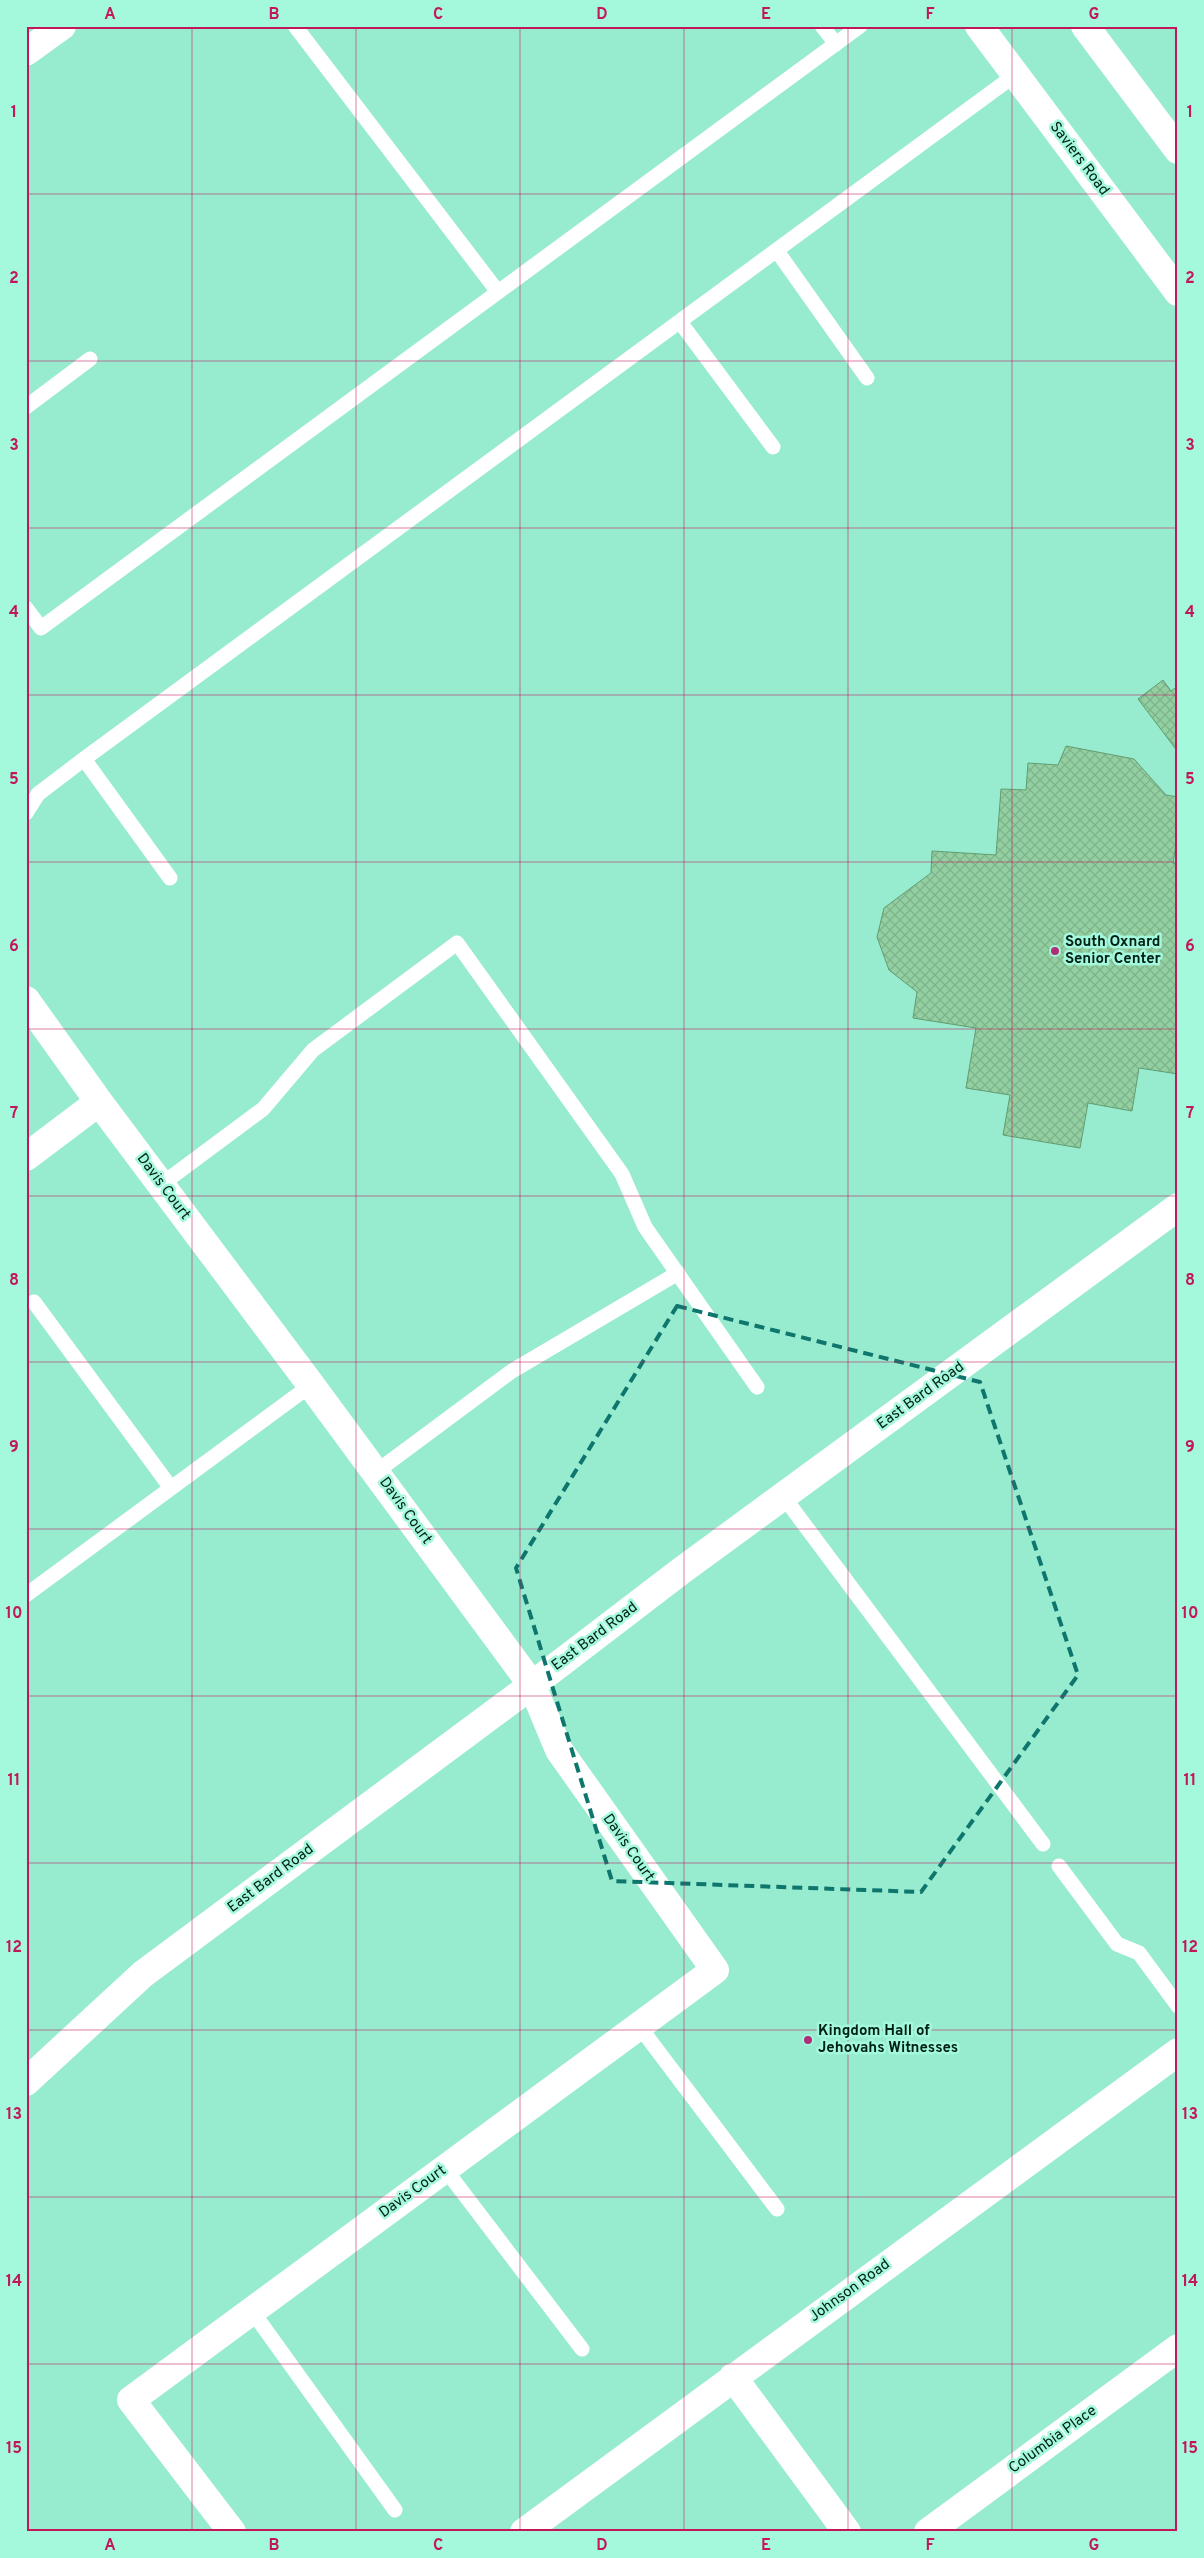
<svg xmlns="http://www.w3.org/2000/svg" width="1204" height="2558" viewBox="0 0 1204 2558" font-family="Overpass,sans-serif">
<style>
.building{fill:url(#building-cross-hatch);stroke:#619d70}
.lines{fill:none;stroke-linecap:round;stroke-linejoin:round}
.service{stroke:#fff;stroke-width:15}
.minor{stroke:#fff;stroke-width:28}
.secondary{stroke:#fff;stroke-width:28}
.marked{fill:none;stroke:#0f766e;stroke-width:4;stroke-dasharray:10 6;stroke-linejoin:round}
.grid{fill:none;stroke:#c2185b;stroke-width:1;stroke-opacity:0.55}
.poi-dot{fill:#b12e77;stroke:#a4f9dd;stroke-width:2}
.labels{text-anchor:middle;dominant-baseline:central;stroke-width:5;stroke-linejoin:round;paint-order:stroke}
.street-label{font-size:15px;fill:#002017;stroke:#a4f9dd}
.poi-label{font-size:15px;font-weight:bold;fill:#002017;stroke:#a4f9dd;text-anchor:start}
.neatline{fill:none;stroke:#c2185b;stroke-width:2}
.grid-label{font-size:16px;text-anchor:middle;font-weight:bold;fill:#c2185b}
</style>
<defs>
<pattern id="building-cross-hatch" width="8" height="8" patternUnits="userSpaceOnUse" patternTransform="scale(1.25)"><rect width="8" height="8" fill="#93d0a1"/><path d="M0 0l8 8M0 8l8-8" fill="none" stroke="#7db28a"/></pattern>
</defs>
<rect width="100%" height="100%" fill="#97ebcf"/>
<!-- building -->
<path class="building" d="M 1163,680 L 1171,691 L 1178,686 L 1178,752 L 1138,699 Z
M 1066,746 L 1134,759 L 1166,795 L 1178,797 L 1178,833 L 1173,863 L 1178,864 L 1178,1074 L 1139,1068 L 1132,1111 L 1088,1103 L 1080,1148 L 1003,1135 L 1010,1095 L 966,1088 L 976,1028 L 913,1018 L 917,992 L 889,970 L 877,937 L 884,908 L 931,873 L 932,851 L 996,855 L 1001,789 L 1026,790 L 1028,763 L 1058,765 Z"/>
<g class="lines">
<!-- service -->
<path class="service" d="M 295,26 L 498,292
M 822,26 L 836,44
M 777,251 L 867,378
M 680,322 L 773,447
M 26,407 L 90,359
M 26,608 L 41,628 L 860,26
M 84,759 L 170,878
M 26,813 L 38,794 L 84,759 L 1015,75
M 162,1184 L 263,1109 L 313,1050 L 457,943 L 622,1174 L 645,1227 L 757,1387
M 34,1302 L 171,1488
M 376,1472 L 512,1371 L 678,1273
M 783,1496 L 1043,1844
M 26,1595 L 311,1385
M 1059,1866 L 1117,1944 L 1139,1953 L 1178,2006
M 639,2026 L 777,2209
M 445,2169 L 582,2349
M 252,2311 L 395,2510"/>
<!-- minor -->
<path class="minor" d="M 26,52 L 62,26
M 26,1000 L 99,1102 L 311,1385 L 532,1685 L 559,1750 L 715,1970 L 131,2400 L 232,2532
M 26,1157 L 99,1102
M 733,2377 L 847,2532
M 524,2532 L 1178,2052
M 928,2532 L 1178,2348"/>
<!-- secondary -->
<path class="secondary" d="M 979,26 L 1178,292
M 1085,26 L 1178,150
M 26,2082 L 143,1974 L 532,1685 L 681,1571 L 1178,1207"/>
</g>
<!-- marked area -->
<path class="marked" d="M 677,1306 L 980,1382 L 1078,1675 L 921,1892 L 612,1881 L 516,1568 Z"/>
<!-- grid -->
<path class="grid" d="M 192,26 L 192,2532M 356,26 L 356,2532M 520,26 L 520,2532M 684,26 L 684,2532M 848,26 L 848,2532M 1012,26 L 1012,2532M 26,194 L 1178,194M 26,361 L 1178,361M 26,528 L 1178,528M 26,695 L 1178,695M 26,862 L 1178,862M 26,1029 L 1178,1029M 26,1196 L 1178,1196M 26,1362 L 1178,1362M 26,1529 L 1178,1529M 26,1696 L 1178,1696M 26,1863 L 1178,1863M 26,2030 L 1178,2030M 26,2197 L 1178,2197M 26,2364 L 1178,2364"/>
<!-- markers -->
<g class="poi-dot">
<circle cx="1055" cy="951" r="5"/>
<circle cx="808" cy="2040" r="5"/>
</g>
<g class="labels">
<!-- street labels -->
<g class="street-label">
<text transform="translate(1079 159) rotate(53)">Saviers Road</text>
<text transform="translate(163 1187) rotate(53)">Davis Court</text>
<text transform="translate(921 1396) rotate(-36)">East Bard Road</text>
<text transform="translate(405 1511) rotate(54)">Davis Court</text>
<text transform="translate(595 1637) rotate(-37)">East Bard Road</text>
<text transform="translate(628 1848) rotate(55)">Davis Court</text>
<text transform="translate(271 1879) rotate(-37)">East Bard Road</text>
<text transform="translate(413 2192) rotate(-36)">Davis Court</text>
<text transform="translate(850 2291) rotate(-36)">Johnson Road</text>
<text transform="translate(1053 2440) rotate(-36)">Columbia Place</text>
</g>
<!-- poi labels -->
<g class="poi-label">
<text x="1065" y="942">South Oxnard<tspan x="1065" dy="17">Senior Center</tspan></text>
<text x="818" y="2031">Kingdom Hall of<tspan x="818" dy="17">Jehovahs Witnesses</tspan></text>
</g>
</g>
<!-- border -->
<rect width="1204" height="2558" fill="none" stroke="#a4f9dd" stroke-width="55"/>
<rect x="28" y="28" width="1148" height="2502" class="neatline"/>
<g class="grid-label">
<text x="110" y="19">A</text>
<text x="274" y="19">B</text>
<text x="438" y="19">C</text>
<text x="602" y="19">D</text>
<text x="766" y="19">E</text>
<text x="930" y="19">F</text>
<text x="1094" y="19">G</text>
<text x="14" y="117">1</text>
<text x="1190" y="117">1</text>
<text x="14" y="283">2</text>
<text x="1190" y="283">2</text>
<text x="14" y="450">3</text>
<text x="1190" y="450">3</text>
<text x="14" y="617">4</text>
<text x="1190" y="617">4</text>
<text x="14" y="784">5</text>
<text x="1190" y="784">5</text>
<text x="14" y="951">6</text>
<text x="1190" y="951">6</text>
<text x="14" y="1118">7</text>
<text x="1190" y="1118">7</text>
<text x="14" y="1285">8</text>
<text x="1190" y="1285">8</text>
<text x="14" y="1452">9</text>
<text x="1190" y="1452">9</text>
<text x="14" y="1618">10</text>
<text x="1190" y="1618">10</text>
<text x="14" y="1785">11</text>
<text x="1190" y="1785">11</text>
<text x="14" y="1952">12</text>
<text x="1190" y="1952">12</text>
<text x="14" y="2119">13</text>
<text x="1190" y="2119">13</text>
<text x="14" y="2286">14</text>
<text x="1190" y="2286">14</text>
<text x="14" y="2453">15</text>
<text x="1190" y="2453">15</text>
<text x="110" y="2550">A</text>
<text x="274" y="2550">B</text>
<text x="438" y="2550">C</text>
<text x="602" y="2550">D</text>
<text x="766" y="2550">E</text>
<text x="930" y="2550">F</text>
<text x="1094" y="2550">G</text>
</g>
</svg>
